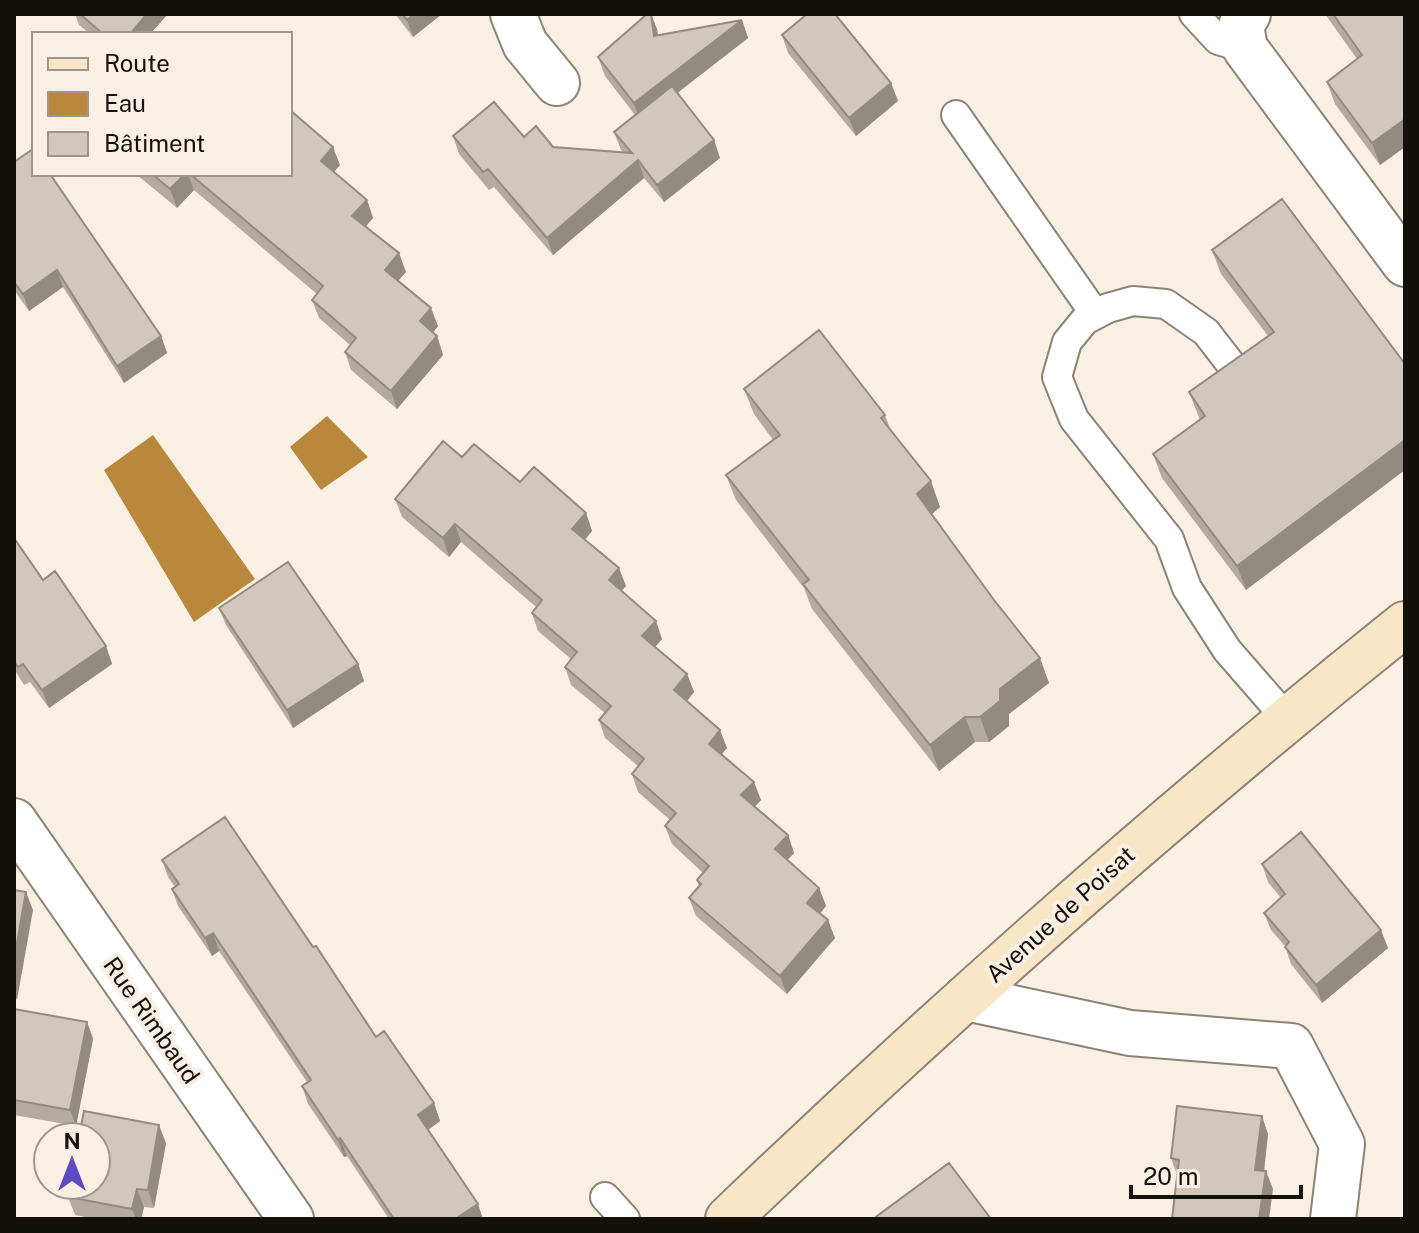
<svg xmlns="http://www.w3.org/2000/svg" width="1419" height="1233" viewBox="0 0 1419 1233" font-family="'Public Sans',sans-serif">
<style>
.water{fill:#b9883c}
.lines{fill:none;stroke-linecap:round;stroke-linejoin:round}
.service-casing{stroke:#8c8377;stroke-width:32}
.minor-casing{stroke:#8c8377;stroke-width:48}
.secondary-casing{stroke:#8c8377;stroke-width:48}
.service{stroke:#fff;stroke-width:28}
.minor{stroke:#fff;stroke-width:44}
.secondary{stroke:#f9e6c7;stroke-width:44}
.wall{fill:#b4aba0}
.shaded-wall{fill:#928b82}
.building{fill:#d1c7ba;stroke:#928b82;stroke-width:2}
.labels{text-anchor:middle;dominant-baseline:central;stroke-width:8;stroke-linejoin:round;paint-order:stroke}
.street-label{font-size:24px;fill:#14110d;stroke:#f9efe2}
</style>
<rect width="100%" height="100%" fill="#f9efe2"/>
<!-- water -->
<path class="water" d="M 327,416 L 368,457 L 321,490 L 290,447 Z
M 153,435 L 255,579 L 194,622 L 104,470 Z"/>
<g class="lines">
<defs>
<path id="service" d="M 1194,14 L 1218,40 L 1245,48
M 956,115 L 1095,314
M 1230,363 L 1206,332 L 1166,304 L 1133,301 L 1108,308 L 1085,320 L 1067,342 L 1057,377 L 1074,419 L 1169,539 L 1187,588 L 1227,650 L 1287,719
M 605,1197 L 625,1219"/>
<path id="minor" d="M 513,14 L 525,44 L 557,83
M 1248,14 L 1241,26 L 1245,48 L 1405,264
M 14,821 L 291,1219
M 966,998 L 1130,1033 L 1291,1046 L 1342,1144 L 1333,1219"/>
<path id="secondary" d="M 728,1219 C 945,1011 1170,812 1405,624"/>
</defs>
<!-- service casing -->
<use href="#service" class="service-casing"/>
<!-- minor casing -->
<use href="#minor" class="minor-casing"/>
<!-- secondary casing -->
<use href="#secondary" class="secondary-casing"/>
<!-- service -->
<use href="#service" class="service"/>
<!-- minor -->
<use href="#minor" class="minor"/>
<!-- secondary -->
<use href="#secondary" class="secondary"/>
</g>
<!-- wall -->
<path class="wall" d="M 75,14 L 168,14 L 150,34 L 90,34 L 79,25 Z
M 395,14 L 442,14 L 413,37 Z
M 1325,14 L 1405,14 L 1405,147 L 1380,165 L 1335,104 L 1327,82 L 1357,59 Z
M 742,20 L 748,38 L 677,93 L 714,140 L 720,158 L 664,202 L 644,178 L 553,255 L 494,187 L 489,190 L 459,154 L 453,136 L 524,137 L 553,147 L 623,152 L 621,150 L 614,132 L 635,115 L 605,76 L 598,57 L 657,29 L 658,35 Z
M 782,35 L 891,83 L 898,101 L 856,136 L 788,53 Z
M 14,162 L 161,336 L 167,353 L 124,383 L 63,287 L 29,311 L 14,290 Z
M 340,165 L 334,172 L 367,200 L 373,218 L 366,226 L 406,272 L 398,280 L 438,326 L 433,333 L 437,336 L 443,355 L 397,409 L 351,370 L 345,352 L 350,345 L 319,318 L 312,300 L 317,294 L 194,190 L 177,208 L 136,174 L 290,174 Z
M 1212,250 L 1405,364 L 1246,590 L 1162,478 L 1153,454 L 1200,420 L 1189,392 L 1268,336 L 1221,274 Z
M 744,389 L 885,415 L 891,431 L 940,507 L 932,514 L 1049,683 L 1009,714 L 1009,726 L 989,742 L 975,742 L 939,771 L 812,609 L 804,588 L 736,500 L 726,475 L 773,440 L 754,414 Z
M 462,457 L 520,482 L 586,513 L 592,531 L 585,540 L 626,586 L 621,591 L 662,639 L 655,647 L 687,674 L 694,692 L 687,701 L 727,748 L 722,754 L 761,800 L 755,807 L 788,835 L 794,853 L 787,860 L 819,888 L 826,906 L 820,913 L 835,938 L 787,994 L 696,916 L 689,898 L 699,886 L 697,880 L 703,873 L 672,844 L 665,826 L 670,820 L 638,792 L 632,774 L 638,766 L 605,738 L 599,720 L 605,713 L 571,685 L 565,667 L 571,659 L 538,631 L 532,613 L 536,607 L 461,542 L 449,557 L 402,517 L 395,499 Z
M 14,538 L 43,580 L 106,646 L 112,664 L 49,708 L 30,682 L 24,685 L 14,669 Z
M 219,608 L 358,664 L 364,681 L 293,728 L 226,625 Z
M 162,860 L 313,947 L 376,1037 L 434,1103 L 440,1121 L 428,1130 L 483,1219 L 389,1219 L 347,1156 L 344,1157 L 308,1104 L 302,1086 L 307,1082 L 219,951 L 212,956 L 178,906 L 172,889 L 175,887 L 168,877 Z
M 1262,864 L 1388,948 L 1322,1003 L 1291,964 L 1285,946 L 1271,930 L 1264,913 L 1281,898 L 1268,882 Z
M 14,1009 L 87,1022 L 93,1039 L 76,1126 L 14,1115 Z
M 1268,1134 L 1264,1171 L 1273,1189 L 1177,1175 L 1171,1158 Z
M 166,1143 L 154,1208 L 144,1207 L 141,1219 L 96,1219 L 75,1215 L 68,1197 Z"/>
<!-- shaded-wall -->
<path class="shaded-wall" d="M 147,14 L 168,14 L 150,34 L 130,34 Z
M 414,14 L 442,14 L 413,37 L 407,20 Z
M 651,14 L 657,29 L 661,54 L 654,36 Z
M 742,20 L 748,38 L 640,122 L 634,103 Z
M 891,83 L 898,101 L 856,136 L 849,118 Z
M 1405,119 L 1405,147 L 1380,165 L 1372,143 Z
M 714,140 L 720,158 L 664,202 L 657,185 Z
M 333,147 L 340,165 L 327,179 L 321,161 Z
M 638,160 L 644,178 L 553,255 L 547,238 Z
M 185,174 L 188,174 L 194,190 L 177,208 L 170,189 Z
M 367,200 L 373,218 L 359,234 L 352,216 Z
M 399,253 L 406,272 L 392,288 L 385,270 Z
M 57,270 L 63,287 L 29,311 L 23,294 Z
M 431,308 L 438,326 L 427,340 L 420,321 Z
M 161,336 L 167,353 L 124,383 L 117,366 Z
M 437,336 L 443,355 L 397,409 L 391,391 Z
M 1405,440 L 1405,470 L 1246,590 L 1237,566 Z
M 931,481 L 940,507 L 926,519 L 917,494 Z
M 586,513 L 592,531 L 578,547 L 572,529 Z
M 455,524 L 461,542 L 449,557 L 443,538 Z
M 619,568 L 626,586 L 615,598 L 609,580 Z
M 656,621 L 662,639 L 649,654 L 642,636 Z
M 106,646 L 112,664 L 49,708 L 42,690 Z
M 1040,658 L 1049,683 L 1009,714 L 1009,726 L 989,742 L 980,717 L 1000,689 Z
M 358,664 L 364,681 L 293,728 L 287,710 Z
M 687,674 L 694,692 L 681,708 L 674,690 Z
M 965,717 L 975,742 L 939,771 L 930,745 Z
M 720,730 L 727,748 L 715,762 L 709,744 Z
M 754,782 L 761,800 L 748,813 L 741,795 Z
M 788,835 L 794,853 L 781,867 L 775,849 Z
M 819,888 L 826,906 L 814,921 L 807,903 Z
M 26,892 L 33,910 L 17,1000 L 14,993 L 14,960 Z
M 828,920 L 835,938 L 787,994 L 780,976 Z
M 1381,930 L 1388,948 L 1322,1003 L 1316,985 Z
M 213,933 L 219,951 L 212,956 L 205,938 Z
M 87,1022 L 93,1039 L 76,1126 L 70,1110 Z
M 434,1103 L 440,1121 L 425,1132 L 418,1115 Z
M 1262,1116 L 1268,1134 L 1262,1188 L 1255,1170 Z
M 159,1125 L 166,1143 L 154,1208 L 148,1190 Z
M 340,1138 L 347,1156 L 344,1157 L 338,1140 Z
M 1266,1171 L 1273,1189 L 1269,1219 L 1259,1219 Z
M 137,1189 L 144,1207 L 141,1219 L 136,1219 L 132,1209 Z
M 478,1204 L 483,1219 L 455,1219 Z"/>
<!-- building -->
<path class="building" d="M 80,14 L 147,14 L 130,34 L 103,34 Z
M 402,14 L 414,14 L 407,20 Z
M 647,14 L 651,14 L 654,36 L 742,20 L 634,103 L 598,57 Z
M 807,14 L 835,14 L 891,83 L 849,118 L 782,35 Z
M 1333,14 L 1405,14 L 1405,119 L 1372,143 L 1327,82 L 1362,55 Z
M 672,86 L 714,140 L 657,185 L 638,160 L 547,238 L 488,169 L 483,172 L 453,136 L 494,102 L 524,137 L 536,126 L 553,147 L 632,153 L 614,132 Z
M 290,110 L 333,147 L 321,161 L 367,200 L 352,216 L 399,253 L 385,270 L 431,308 L 420,321 L 437,336 L 391,391 L 345,352 L 356,338 L 312,300 L 323,286 L 190,174 L 290,174 Z
M 33,149 L 34,174 L 50,174 L 161,336 L 117,366 L 57,270 L 23,294 L 14,282 L 14,162 Z
M 152,174 L 185,174 L 170,189 Z
M 1282,199 L 1405,364 L 1405,440 L 1237,566 L 1153,454 L 1205,416 L 1189,392 L 1274,332 L 1212,250 Z
M 819,330 L 885,415 L 881,418 L 931,481 L 917,494 L 994,600 L 1040,658 L 1000,689 L 1000,701 L 980,717 L 965,717 L 930,745 L 803,584 L 809,580 L 726,475 L 780,435 L 744,389 Z
M 443,441 L 462,457 L 474,444 L 520,482 L 534,467 L 586,513 L 572,529 L 619,568 L 609,580 L 656,621 L 642,636 L 687,674 L 674,690 L 720,730 L 709,744 L 754,782 L 741,795 L 788,835 L 775,849 L 819,888 L 807,903 L 828,920 L 780,976 L 689,898 L 701,884 L 697,880 L 709,866 L 665,826 L 676,813 L 632,774 L 644,759 L 599,720 L 611,706 L 565,667 L 577,652 L 532,613 L 542,600 L 455,524 L 443,538 L 395,499 Z
M 14,538 L 43,580 L 55,571 L 106,646 L 42,690 L 23,664 L 18,667 L 14,661 Z
M 288,562 L 358,664 L 287,710 L 219,608 Z
M 225,817 L 313,947 L 316,946 L 376,1037 L 384,1031 L 434,1103 L 418,1115 L 478,1204 L 455,1219 L 394,1219 L 340,1138 L 338,1140 L 302,1086 L 311,1080 L 213,933 L 205,938 L 172,889 L 179,884 L 162,860 Z
M 1301,832 L 1381,930 L 1316,985 L 1285,947 L 1289,942 L 1264,913 L 1285,894 L 1262,864 Z
M 14,890 L 26,892 L 14,960 Z
M 14,1009 L 87,1022 L 70,1110 L 14,1100 Z
M 1177,1106 L 1262,1116 L 1255,1170 L 1266,1171 L 1259,1219 L 1172,1219 L 1179,1160 L 1171,1158 Z
M 84,1111 L 159,1125 L 148,1190 L 137,1189 L 132,1209 L 68,1197 L 70,1185 L 96,1185 L 96,1137 L 79,1137 Z
M 949,1163 L 991,1219 L 873,1219 Z"/>
<g class="labels">
<!-- street labels -->
<g class="street-label">
<text transform="translate(1060 914) rotate(-42)">Avenue de Poisat</text>
<text transform="translate(152 1020) rotate(55)">Rue Rimbaud</text>
</g>
</g>
<!-- border -->
<rect width="1419" height="1233" fill="none" stroke="#14110d" stroke-width="32"/>
<!-- legend -->
<rect x="32" y="32" width="260" height="144" fill="#f9efe2" stroke="#9d968d" stroke-width="2"/>
<rect x="48" y="58" width="40" height="12" fill="#f9e6c7" stroke="#9d968d" stroke-width="2"/>
<text x="104" y="72" font-size="24" fill="#14110d">Route</text>
<rect x="48" y="92" width="40" height="24" fill="#b9883c" stroke="#9d968d" stroke-width="2"/>
<text x="104" y="112" font-size="24" fill="#14110d">Eau</text>
<rect x="48" y="132" width="40" height="24" fill="#d1c7ba" stroke="#9d968d" stroke-width="2"/>
<text x="104" y="152" font-size="24" fill="#14110d">Bâtiment</text>
<!-- north arrow -->
<g transform="translate(72 1161)"><circle r="38" fill="#f9efe2" stroke="#9d968d" stroke-width="2"/>
<path d="M0-6L14 30L0 20L-14 30Z" fill="#5e49c2"/>
<text y="-12" font-size="22" font-weight="bold" text-anchor="middle" fill="#14110d">N</text>
</g>
<!-- scale -->
<path d="M1131 1185v12h170v-12" fill="none" stroke="#14110d" stroke-width="4"/>
<text x="1143" y="1185" font-size="24" fill="#14110d" stroke="#f9efe2" stroke-width="6" paint-order="stroke">20 m</text>
</svg>
